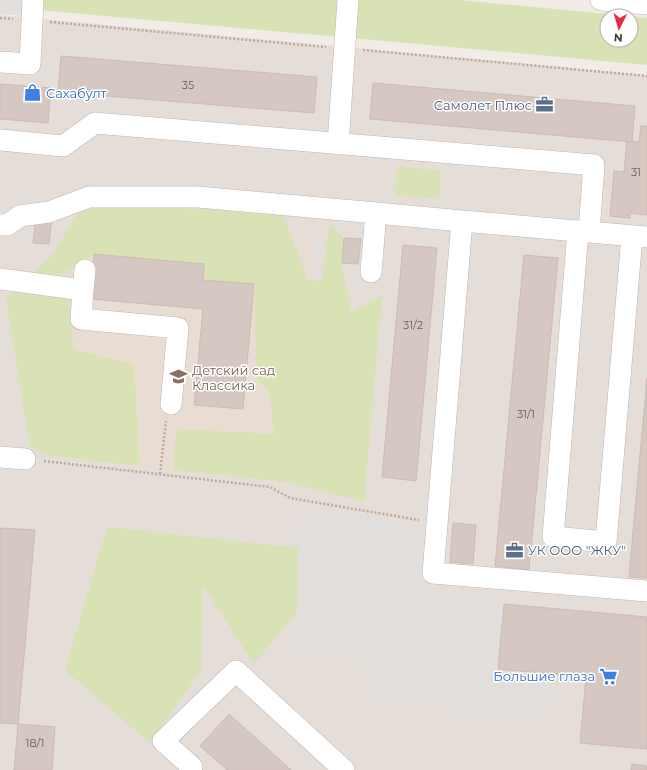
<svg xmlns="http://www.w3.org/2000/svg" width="647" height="770" viewBox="0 0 647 770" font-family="Montserrat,sans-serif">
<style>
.residential{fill:#e5ddd7}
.education{fill:#e9ddd3}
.green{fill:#d9e2b5}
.parking{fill:#e1dedc}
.building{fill:#d5c8c2;stroke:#ccbbb3}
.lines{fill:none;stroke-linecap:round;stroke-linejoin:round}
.minor-casing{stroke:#bfb5ae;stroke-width:22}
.path{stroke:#bcaa9e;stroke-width:2.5;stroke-dasharray:2 2;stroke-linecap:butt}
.minor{stroke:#fff;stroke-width:21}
.labels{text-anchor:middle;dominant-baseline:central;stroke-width:3;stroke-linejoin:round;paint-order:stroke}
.number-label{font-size:11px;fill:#685f5a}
.shop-label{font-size:13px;fill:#366cbe;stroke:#fff;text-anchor:start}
.service-label{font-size:13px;fill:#4e5e75;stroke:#fff;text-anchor:end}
.education-label{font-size:13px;fill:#785e54;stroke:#fff;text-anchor:start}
</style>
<rect width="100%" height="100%" fill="#f2ece8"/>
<!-- residential -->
<path class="residential" d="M 0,15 L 647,75 L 647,770 L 0,770 Z"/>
<!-- education -->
<path class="education" d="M 77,214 L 312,237 L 289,482 L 51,456 Z"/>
<!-- green -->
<path class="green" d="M 39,0 L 340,0 L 339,37 L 38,10 Z
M 357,0 L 460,0 L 629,16 L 607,16 L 607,40 L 631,40 L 631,16 L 647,18 L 647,65 L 352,38 Z
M 397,167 L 441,170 L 439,199 L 395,195 Z
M 106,203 L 283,215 L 308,280 L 322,281 L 330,224 L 344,238 L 342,263 L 351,312 L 382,296 L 364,502 L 289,482 L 173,470 L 176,429 L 274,434 L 269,390 L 257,381 L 254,284 L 203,280 L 204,264 L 95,254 L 61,275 L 68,298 L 74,349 L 134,365 L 140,466 L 51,456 L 30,447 L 6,299 L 52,255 L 77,214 Z
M 107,527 L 298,548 L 297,612 L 254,664 L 203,585 L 201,670 L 150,743 L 65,670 Z"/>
<!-- parking -->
<path class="parking" d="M 0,0 L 27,0 L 26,16 L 0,14 Z
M 299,509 L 429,527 L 425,592 L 489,596 L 504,604 L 498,669 L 552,674 L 548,718 L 368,702 L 371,662 L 296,655 Z"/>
<!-- building -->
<path class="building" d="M 61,56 L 317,77 L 314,113 L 58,92 Z
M 373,83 L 635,106 L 632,142 L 370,119 Z
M 0,84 L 51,88 L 48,123 L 0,119 Z
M 641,126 L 647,126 L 647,215 L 630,213 L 630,218 L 610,216 L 614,171 L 624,172 L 627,141 L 639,142 Z
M 36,216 L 52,218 L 49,244 L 33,243 Z
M 344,238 L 361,239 L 358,264 L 342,263 Z
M 403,245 L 437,248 L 416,481 L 382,477 Z
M 94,254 L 204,264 L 203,280 L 254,284 L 243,409 L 194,405 L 203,309 L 91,299 Z
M 524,255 L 558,258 L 529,570 L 495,566 Z
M 647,378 L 647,578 L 629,577 Z
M 453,523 L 476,525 L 473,564 L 450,562 Z
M 0,528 L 35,530 L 18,724 L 0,723 Z
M 504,604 L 647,617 L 647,749 L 580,743 L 586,677 L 498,669 Z
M 229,714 L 291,770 L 227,770 L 200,746 Z
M 18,724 L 55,727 L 52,770 L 14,770 Z
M 632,764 L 647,766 L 647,770 L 631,770 Z"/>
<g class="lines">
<defs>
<path id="minor" d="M 601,0 L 647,4
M 0,62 L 30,64 L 33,0
M 0,140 L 63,146 L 95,123 L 594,165 L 589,232
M 338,144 L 348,0
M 0,225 L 7,225 L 20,216 L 49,212 L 89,197 L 198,197 L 376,213
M 578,231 L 553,537 L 606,542 L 632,236
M 647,237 L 462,221 L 433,573 L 647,591
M 371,272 L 376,213 L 462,221
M 0,279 L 83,290 L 81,319 L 178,328 L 171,404
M 83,290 L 85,270
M 0,457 L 25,459
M 190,770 L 192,767 L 163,741 L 236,671 L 344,770"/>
</defs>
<!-- minor casing -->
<use href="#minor" class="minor-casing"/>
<!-- path -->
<path class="path" d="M 0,18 L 13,19
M 50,22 L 326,47
M 363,50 L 647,76
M 44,461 L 270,487 L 290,498 L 419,520
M 160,474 L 166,421"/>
<!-- minor -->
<use href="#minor" class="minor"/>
</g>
<!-- icons -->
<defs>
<symbol id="shop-bare" viewBox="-9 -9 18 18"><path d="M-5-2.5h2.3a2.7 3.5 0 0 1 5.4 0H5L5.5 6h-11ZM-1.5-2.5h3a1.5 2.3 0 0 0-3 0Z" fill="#3f7fe0" stroke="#fff" stroke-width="2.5" paint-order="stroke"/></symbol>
<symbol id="office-bare" viewBox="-9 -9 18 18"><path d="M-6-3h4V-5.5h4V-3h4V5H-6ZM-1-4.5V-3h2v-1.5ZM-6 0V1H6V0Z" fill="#5c6f8a" stroke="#fff" stroke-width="2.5" paint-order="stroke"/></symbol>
<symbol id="school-bare" viewBox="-9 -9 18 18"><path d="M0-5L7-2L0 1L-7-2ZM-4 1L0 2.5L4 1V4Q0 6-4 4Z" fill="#8d6e63" stroke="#fff" stroke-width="2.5" paint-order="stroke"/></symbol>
<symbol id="supermarket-bare" viewBox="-9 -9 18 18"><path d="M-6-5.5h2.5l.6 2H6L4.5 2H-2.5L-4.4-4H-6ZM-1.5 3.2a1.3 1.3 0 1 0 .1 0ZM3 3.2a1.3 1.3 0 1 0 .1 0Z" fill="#3f7fe0" stroke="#fff" stroke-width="2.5" paint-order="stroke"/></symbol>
</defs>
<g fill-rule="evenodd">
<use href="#shop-bare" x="20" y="80" width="25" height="25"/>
<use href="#office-bare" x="532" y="92" width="25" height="25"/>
<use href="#school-bare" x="166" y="364" width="25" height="25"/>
<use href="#office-bare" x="502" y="538" width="25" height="25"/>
<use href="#supermarket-bare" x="596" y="664" width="25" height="25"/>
</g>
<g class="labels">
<!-- number labels -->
<g class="number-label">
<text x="188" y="85">35</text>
<text x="636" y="172">31</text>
<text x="413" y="325">31/2</text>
<text x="526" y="414">31/1</text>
<text x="35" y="743">18/1</text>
</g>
<!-- shop labels -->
<g class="shop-label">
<text x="46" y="93">Сахабулт</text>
<text x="595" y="676" text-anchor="end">Большие глаза</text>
</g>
<!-- service labels -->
<g class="service-label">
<text x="532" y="105">Самолет Плюс</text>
<text x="528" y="550" text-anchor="start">УК ООО "ЖКУ"</text>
</g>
<!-- education labels -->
<g class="education-label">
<text x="192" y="370">Детский сад<tspan x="192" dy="15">Классика</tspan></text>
</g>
</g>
<!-- north arrow -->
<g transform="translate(619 28) rotate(185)"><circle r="19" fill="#ffffff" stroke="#b4b1af"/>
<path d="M0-3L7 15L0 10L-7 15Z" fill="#e12f44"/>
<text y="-6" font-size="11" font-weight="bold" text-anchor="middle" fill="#443c37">N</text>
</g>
</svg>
